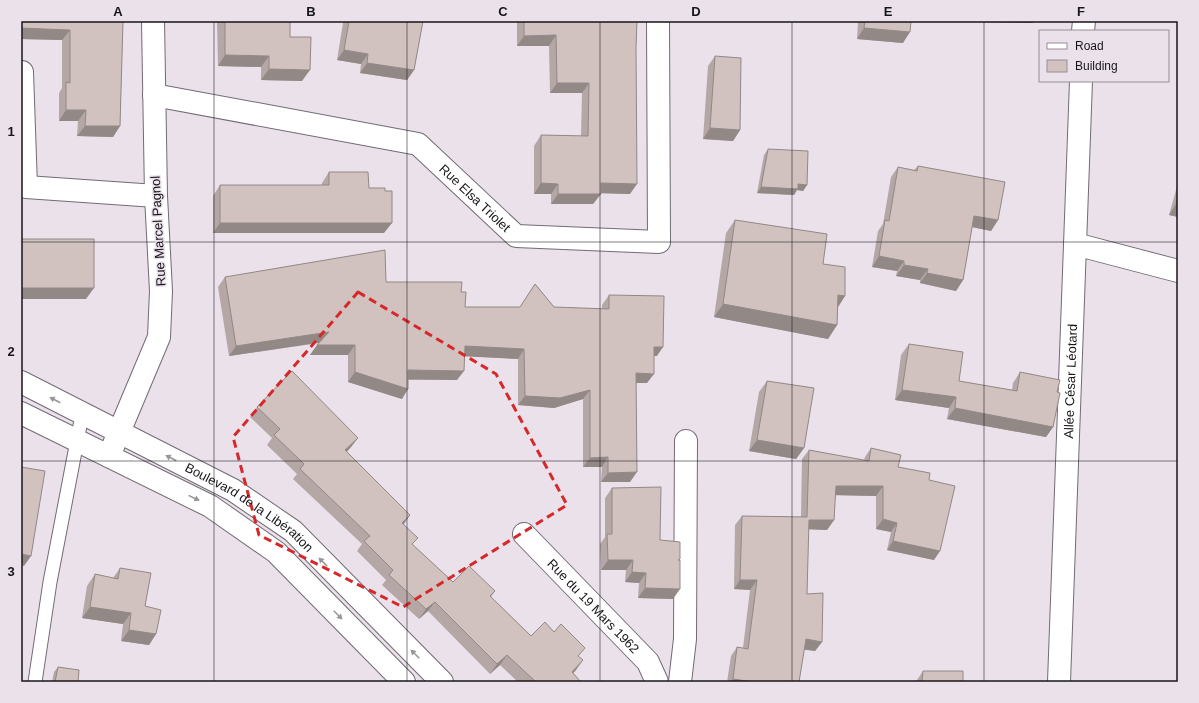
<svg xmlns="http://www.w3.org/2000/svg" width="1199" height="703" viewBox="0 0 1199 703" font-family="Arial,sans-serif">
<style>
.lines{fill:none;stroke-linecap:round;stroke-linejoin:round}
.lane-casing{stroke:#726b74;stroke-width:15}
.street-casing{stroke:#726b74;stroke-width:24}
.secondary-casing{stroke:#726b74;stroke-width:24}
.lane{stroke:#fff;stroke-width:13}
.street{stroke:#fff;stroke-width:22}
.secondary{stroke:#fff;stroke-width:22}
.wall{fill:#b4a7a5}
.shaded-wall{fill:#928886}
.building{fill:#d1c2c0;stroke:#928886}
.oneway{fill:#979698}
.marked{fill:none;stroke:#d62828;stroke-width:3;stroke-dasharray:8 5;stroke-linejoin:round}
.grid{fill:none;stroke:#181519;stroke-width:1;stroke-opacity:0.55}
.labels{text-anchor:middle;dominant-baseline:central;stroke-width:3;stroke-linejoin:round;paint-order:stroke}
.street-label{font-size:13px;fill:#181519;stroke:#eae1eb}
.neatline{fill:none;stroke:#181519;stroke-width:1.5}
.grid-label{font-size:13px;text-anchor:middle;font-weight:bold;fill:#181519}
</style>
<rect width="100%" height="100%" fill="#eae1eb"/>
<g class="lines">
<defs>
<path id="lane" d="M 35,682 L 50,582 L 82,415"/>
<g id="street">
<path d="M 1083,31 L 1084,21"/>
<path d="M 22,72 L 26,187 L 156,196"/>
<path id="s1" d="M 154,95 L 418,144 L 516,236 L 659,242 L 658,21"/>
<path d="M 1075,244 L 1178,271"/>
<path d="M 109,456 L 159,337 L 161,291 L 156,196 L 153,21"/>
<path id="s2" d="M 524,534 L 648,662 L 657,682"/>
<path d="M 680,682 L 685,639 L 686,441"/>
<path id="s3" d="M 1059,682 L 1081,81"/>
</g>
<g id="secondary">
<path id="s4" d="M 21,382 L 233,490 L 293,531 L 442,682"/>
<path d="M 21,413 L 210,506 L 276,552 L 404,682"/>
</g>
</defs>
<!-- lane casing -->
<use href="#lane" class="lane-casing"/>
<!-- street casing -->
<use href="#street" class="street-casing"/>
<!-- secondary casing -->
<use href="#secondary" class="secondary-casing"/>
<!-- lane -->
<use href="#lane" class="lane"/>
<!-- street -->
<use href="#street" class="street"/>
<!-- secondary -->
<use href="#secondary" class="secondary"/>
</g>
<!-- wall -->
<path class="wall" d="M 21,21 L 123,21 L 120,126 L 113,137 L 77,136 L 78,121 L 59,121 L 59,93 L 62,88 L 62,40 L 21,39 Z
M 217,21 L 290,21 L 290,37 L 302,81 L 261,80 L 261,67 L 218,66 Z
M 344,21 L 423,21 L 414,70 L 407,80 L 360,73 L 361,64 L 337,60 L 343,23 Z
M 517,21 L 637,21 L 630,194 L 601,193 L 593,204 L 551,204 L 551,194 L 534,194 L 534,146 L 541,135 L 581,136 L 582,93 L 550,93 L 549,46 L 517,46 Z
M 858,21 L 911,21 L 903,43 L 857,39 Z
M 715,56 L 740,130 L 733,141 L 703,139 L 708,66 Z
M 768,149 L 807,185 L 803,191 L 797,190 L 794,195 L 757,193 L 764,155 Z
M 918,166 L 998,220 L 991,231 L 972,227 L 963,280 L 956,291 L 920,283 L 920,280 L 896,276 L 897,271 L 872,267 L 878,231 L 883,224 L 891,177 L 898,167 L 914,170 Z
M 329,172 L 369,188 L 384,233 L 213,233 L 213,196 L 220,185 L 322,185 L 322,183 Z
M 1178,183 L 1178,217 L 1169,215 Z
M 735,220 L 823,264 L 845,296 L 838,307 L 837,325 L 828,339 L 714,317 L 726,233 Z
M 225,277 L 386,282 L 461,292 L 465,307 L 520,307 L 535,284 L 554,307 L 602,309 L 602,305 L 609,295 L 657,356 L 654,356 L 647,383 L 636,383 L 630,482 L 601,482 L 602,467 L 583,467 L 583,399 L 554,408 L 518,405 L 518,359 L 465,356 L 457,380 L 408,380 L 402,399 L 348,382 L 348,355 L 310,355 L 319,343 L 229,356 L 218,287 Z
M 909,344 L 959,381 L 1012,390 L 1013,383 L 1020,372 L 1057,392 L 1053,427 L 1046,437 L 947,419 L 949,408 L 895,400 L 901,355 Z
M 767,381 L 804,448 L 796,459 L 749,451 L 759,392 Z
M 257,407 L 358,438 L 351,447 L 347,452 L 410,515 L 404,524 L 413,545 L 453,582 L 495,591 L 491,597 L 531,636 L 554,632 L 579,656 L 576,670 L 573,673 L 581,682 L 518,682 L 500,665 L 490,674 L 428,611 L 419,619 L 382,585 L 386,580 L 357,551 L 362,544 L 293,479 L 297,474 L 267,445 L 272,438 L 250,417 Z
M 871,448 L 898,467 L 929,480 L 934,560 L 887,550 L 891,532 L 876,529 L 876,496 L 835,495 L 834,520 L 827,530 L 808,529 L 807,594 L 822,642 L 815,651 L 804,649 L 799,682 L 727,682 L 731,656 L 737,647 L 743,648 L 750,590 L 734,589 L 735,525 L 742,516 L 801,517 L 802,459 L 809,450 L 864,461 L 865,457 Z
M 612,488 L 660,540 L 673,599 L 638,598 L 639,583 L 625,582 L 626,570 L 601,570 L 600,544 L 605,537 L 605,498 Z
M 120,568 L 145,606 L 156,634 L 149,645 L 121,641 L 123,624 L 82,618 L 87,586 L 95,574 L 113,578 Z
M 58,667 L 78,682 L 52,682 L 54,672 Z
M 923,671 L 963,682 L 917,682 L 917,680 Z"/>
<!-- shaded-wall -->
<path class="shaded-wall" d="M 976,21 L 1034,21 L 1033,23 L 975,22 Z
M 21,28 L 70,30 L 62,40 L 21,39 Z
M 864,28 L 910,32 L 903,43 L 857,39 Z
M 556,35 L 549,46 L 517,46 L 524,36 Z
M 344,50 L 368,54 L 361,64 L 337,60 Z
M 225,55 L 269,56 L 261,67 L 218,66 Z
M 367,63 L 414,70 L 407,80 L 360,73 Z
M 269,69 L 310,70 L 302,81 L 261,80 Z
M 557,83 L 589,83 L 582,93 L 550,93 Z
M 66,110 L 86,110 L 78,121 L 59,121 Z
M 85,126 L 120,126 L 113,137 L 77,136 Z
M 710,128 L 740,130 L 733,141 L 703,139 Z
M 541,183 L 558,184 L 551,194 L 534,194 Z
M 601,183 L 637,184 L 630,194 L 593,193 Z
M 798,184 L 807,185 L 803,191 L 797,190 L 794,195 L 757,193 L 761,187 Z
M 558,194 L 601,194 L 593,204 L 551,204 Z
M 1176,204 L 1178,205 L 1178,217 L 1169,215 Z
M 974,216 L 998,220 L 991,231 L 967,226 Z
M 220,223 L 392,223 L 384,233 L 213,233 Z
M 879,256 L 904,261 L 897,271 L 872,267 Z
M 904,265 L 928,269 L 920,280 L 896,276 Z
M 927,273 L 963,280 L 956,291 L 920,283 Z
M 21,288 L 94,288 L 86,299 L 21,299 Z
M 838,295 L 845,296 L 836,310 Z
M 723,304 L 837,325 L 828,339 L 714,317 Z
M 329,332 L 323,342 L 229,356 L 236,346 Z
M 317,345 L 355,345 L 348,355 L 310,355 Z
M 465,346 L 524,349 L 518,359 L 458,356 Z
M 654,347 L 663,347 L 657,356 L 647,356 Z
M 408,370 L 464,371 L 457,380 L 401,379 Z
M 355,372 L 408,389 L 402,399 L 348,382 Z
M 636,373 L 654,374 L 647,383 L 629,383 Z
M 590,390 L 583,399 L 554,408 L 518,405 L 525,396 Z
M 902,390 L 956,397 L 949,408 L 895,400 Z
M 955,408 L 1053,427 L 1046,437 L 947,419 Z
M 358,438 L 351,447 L 338,460 L 345,450 Z
M 757,440 L 804,448 L 796,459 L 749,451 Z
M 608,457 L 602,467 L 583,467 L 590,458 Z
M 637,472 L 630,482 L 601,482 L 608,473 Z
M 836,486 L 883,486 L 876,496 L 829,495 Z
M 410,515 L 403,525 L 402,523 Z
M 883,519 L 897,523 L 891,532 L 876,529 Z
M 809,520 L 834,520 L 827,530 L 802,529 Z
M 893,541 L 940,551 L 934,560 L 887,550 Z
M 21,554 L 31,556 L 24,566 L 21,565 Z
M 608,560 L 633,560 L 626,570 L 601,570 Z
M 632,572 L 646,573 L 639,583 L 625,582 Z
M 740,580 L 757,580 L 750,590 L 734,589 Z
M 645,588 L 680,589 L 673,599 L 638,598 Z
M 435,602 L 428,611 L 419,619 L 426,609 Z
M 90,607 L 131,613 L 123,624 L 82,618 Z
M 129,630 L 156,634 L 149,645 L 121,641 Z
M 806,639 L 822,642 L 815,651 L 799,649 Z
M 507,655 L 500,665 L 490,674 L 497,664 Z
M 583,660 L 576,670 L 565,682 L 572,672 Z
M 733,679 L 754,682 L 730,682 Z"/>
<!-- building -->
<path class="building" d="M 21,21 L 123,21 L 120,126 L 85,126 L 86,110 L 66,110 L 66,82 L 70,83 L 70,30 L 21,28 Z
M 225,21 L 290,21 L 290,37 L 311,37 L 310,70 L 269,69 L 269,56 L 225,55 Z
M 349,21 L 423,21 L 414,70 L 367,63 L 368,54 L 344,50 Z
M 524,21 L 637,21 L 636,47 L 637,184 L 601,183 L 601,194 L 558,194 L 558,184 L 541,183 L 541,135 L 588,136 L 589,83 L 557,83 L 556,35 L 524,36 Z
M 865,21 L 911,21 L 910,32 L 864,28 Z
M 715,56 L 741,58 L 740,130 L 710,128 Z
M 768,149 L 808,151 L 807,185 L 798,184 L 798,189 L 761,187 Z
M 918,166 L 1005,182 L 998,220 L 974,216 L 963,280 L 927,273 L 928,269 L 904,265 L 904,261 L 879,256 L 885,220 L 889,221 L 898,167 L 917,171 Z
M 329,172 L 368,172 L 369,188 L 385,188 L 385,191 L 392,191 L 392,223 L 220,223 L 220,185 L 329,185 Z
M 1178,198 L 1178,205 L 1176,204 Z
M 735,220 L 827,234 L 823,264 L 845,267 L 845,296 L 838,295 L 837,325 L 723,304 Z
M 21,239 L 94,239 L 94,288 L 21,288 Z
M 385,250 L 386,282 L 462,282 L 461,292 L 466,292 L 465,307 L 520,307 L 535,284 L 554,307 L 609,309 L 609,295 L 664,296 L 663,347 L 654,347 L 654,374 L 636,373 L 637,472 L 608,473 L 608,457 L 590,458 L 590,390 L 560,398 L 525,396 L 524,349 L 465,346 L 464,371 L 408,370 L 408,389 L 355,372 L 355,345 L 317,345 L 329,332 L 236,346 L 225,277 Z
M 909,344 L 963,352 L 959,381 L 1017,391 L 1020,372 L 1060,380 L 1057,392 L 1060,393 L 1053,427 L 955,408 L 956,397 L 902,390 Z
M 292,371 L 358,438 L 345,450 L 410,515 L 402,523 L 418,538 L 412,544 L 453,582 L 469,566 L 495,591 L 490,596 L 531,636 L 545,622 L 554,632 L 561,624 L 585,648 L 578,656 L 583,660 L 572,672 L 581,682 L 536,682 L 507,655 L 497,664 L 435,602 L 426,609 L 389,575 L 393,570 L 364,541 L 370,536 L 300,469 L 304,464 L 274,435 L 280,429 L 257,407 Z
M 767,381 L 814,388 L 804,448 L 757,440 Z
M 871,448 L 901,455 L 898,467 L 930,473 L 929,480 L 955,486 L 940,551 L 893,541 L 897,523 L 883,519 L 883,486 L 836,486 L 834,520 L 809,520 L 807,594 L 823,593 L 822,642 L 806,639 L 799,682 L 754,682 L 733,679 L 737,647 L 748,649 L 757,580 L 740,580 L 742,516 L 807,517 L 809,450 L 869,461 Z
M 21,467 L 45,471 L 31,556 L 21,554 Z
M 661,487 L 660,540 L 680,542 L 680,559 L 678,560 L 680,560 L 680,589 L 645,588 L 646,573 L 632,572 L 633,560 L 608,560 L 607,534 L 612,534 L 612,488 Z
M 120,568 L 151,573 L 145,606 L 161,610 L 156,634 L 129,630 L 131,613 L 90,607 L 95,574 L 118,579 Z
M 58,667 L 79,670 L 78,682 L 55,682 Z
M 923,671 L 963,671 L 963,682 L 922,682 Z"/>
<!-- one-way arrows -->
<defs><path id="oneway-solid" d="M-6-.8H1V-3.2L6.5 0L1 3.2V.8H-6Z"/></defs>
<g class="oneway">
<use href="#oneway-solid" transform="translate(55 400) rotate(-152)"/>
<use href="#oneway-solid" transform="translate(171 458) rotate(-153)"/>
<use href="#oneway-solid" transform="translate(194 498) rotate(26)"/>
<use href="#oneway-solid" transform="translate(323 562) rotate(-135)"/>
<use href="#oneway-solid" transform="translate(338 615) rotate(45)"/>
<use href="#oneway-solid" transform="translate(415 654) rotate(-135)"/>
</g>
<!-- marked area -->
<path class="marked" d="M 358,292 L 496,374 L 567,505 L 403,607 L 259,535 L 233,437 Z"/>
<!-- grid -->
<path class="grid" d="M 214,21 L 214,682M 407,21 L 407,682M 600,21 L 600,682M 792,21 L 792,682M 984,21 L 984,682M 21,242 L 1178,242M 21,461 L 1178,461"/>
<g class="labels">
<!-- street labels -->
<g class="street-label">
<text stroke="none"><textPath href="#s1" startOffset="347">Rue Elsa Triolet</textPath></text>
<text transform="translate(158 231) rotate(-93)">Rue Marcel Pagnol</text>
<text stroke="none"><textPath href="#s3" startOffset="301">Allée César Léotard</textPath></text>
<text stroke="none"><textPath href="#s4" startOffset="261">Boulevard de la Libération</textPath></text>
<text stroke="none"><textPath href="#s2" startOffset="100">Rue du 19 Mars 1962</textPath></text>
</g>
</g>
<!-- border -->
<rect width="1199" height="703" fill="none" stroke="#eae1eb" stroke-width="44"/>
<!-- legend -->
<rect x="1039" y="30" width="130" height="52" fill="#eae1eb" stroke="#968f97"/>
<rect x="1047" y="43" width="20" height="6" fill="#ffffff" stroke="#968f97"/>
<text x="1075" y="50" font-size="12" fill="#181519">Road</text>
<rect x="1047" y="60" width="20" height="12" fill="#d1c2c0" stroke="#968f97"/>
<text x="1075" y="70" font-size="12" fill="#181519">Building</text>
<rect x="22" y="22" width="1155" height="659" class="neatline"/>
<g class="grid-label">
<text x="118" y="16">A</text>
<text x="311" y="16">B</text>
<text x="503" y="16">C</text>
<text x="696" y="16">D</text>
<text x="888" y="16">E</text>
<text x="1081" y="16">F</text>
<text x="11" y="136">1</text>
<text x="11" y="356">2</text>
<text x="11" y="576">3</text>
</g>
</svg>
